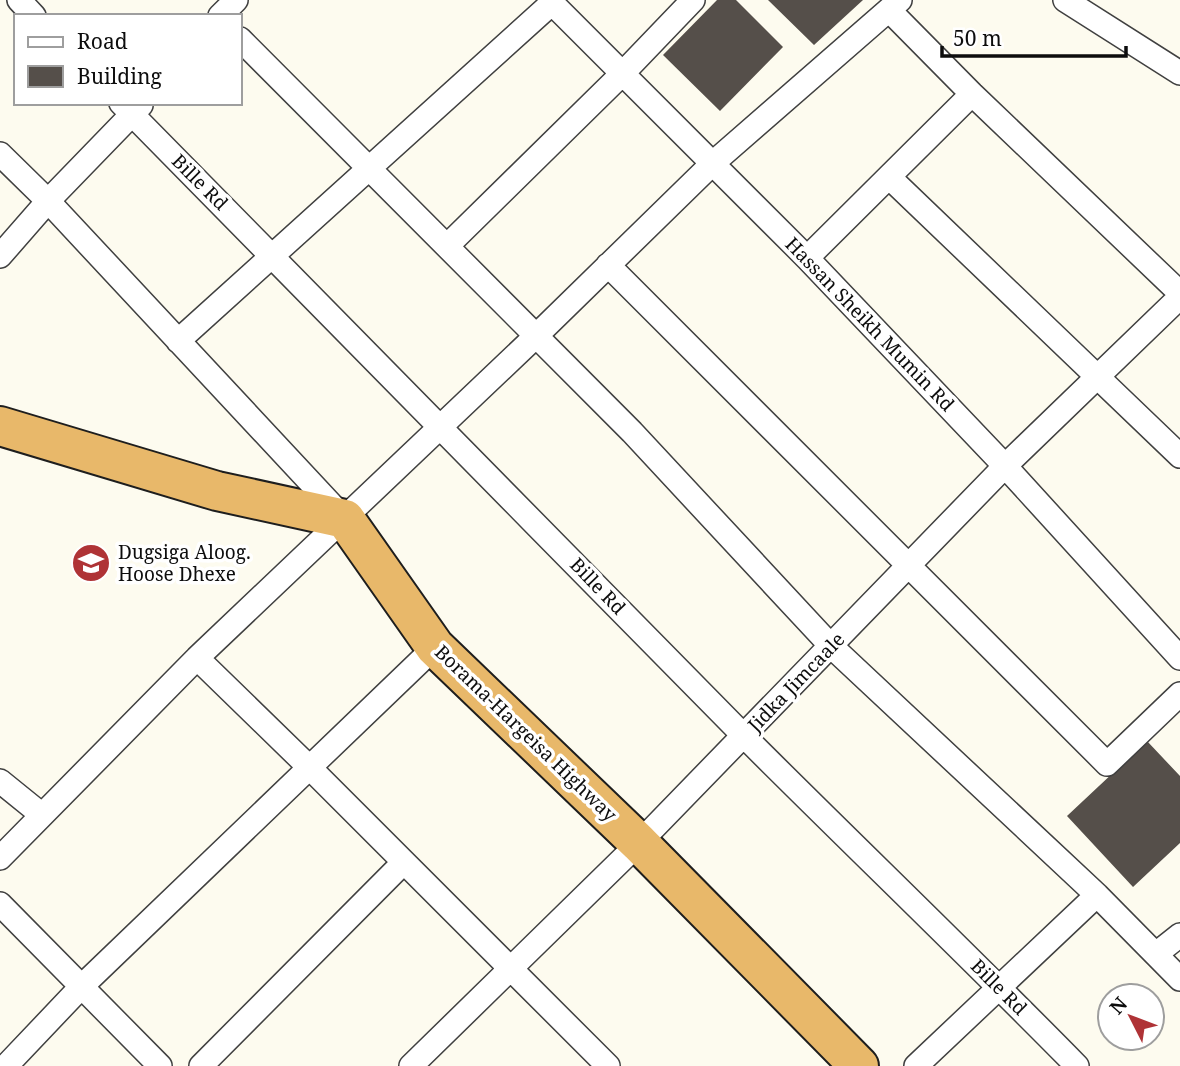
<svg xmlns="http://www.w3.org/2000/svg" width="1180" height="1066" viewBox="0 0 1180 1066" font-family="'Noto Serif',serif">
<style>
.building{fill:#554f4a}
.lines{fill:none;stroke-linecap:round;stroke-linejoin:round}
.minor-casing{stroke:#404040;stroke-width:26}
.trunk-casing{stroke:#1e1e1e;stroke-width:42}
.minor{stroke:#fff;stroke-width:23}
.trunk{stroke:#e8b86a;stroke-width:38}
.labels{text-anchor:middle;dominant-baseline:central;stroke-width:7;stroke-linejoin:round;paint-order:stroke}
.street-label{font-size:19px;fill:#0d0d0d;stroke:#fff}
.poi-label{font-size:19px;fill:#0d0d0d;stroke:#fff;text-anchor:start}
</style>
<rect width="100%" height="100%" fill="#fdfbef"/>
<!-- building -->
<path class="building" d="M 717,0 L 736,0 L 783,47 L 720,111 L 663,55 Z
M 768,0 L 863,0 L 814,45 Z
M 1147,741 L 1180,776 L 1180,843 L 1133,887 L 1067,816 Z"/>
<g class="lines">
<defs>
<path id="minor" d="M 19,0 L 34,16
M 549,0 L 807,258 L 1005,466 L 1180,658
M 1065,0 L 1180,73
M 889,10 L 972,94 L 1180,293
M 220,16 L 236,0
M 240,39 L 632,432 L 831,646 L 1097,895 L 1180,979
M 121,103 C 330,313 535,525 743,735 C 854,846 967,954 1077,1066
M 0,154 L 48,201 L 341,515
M 889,177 L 1180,456
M 447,246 L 623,73 L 693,0
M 0,256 L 48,201 L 141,105
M 807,258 L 972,94
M 608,265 L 1107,764 L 1180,694
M 178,341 L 552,3
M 197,658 L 309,767 L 608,1066
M 0,781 L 42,815
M 0,858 L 197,658 L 537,335 L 713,163 L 900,0
M 0,904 L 160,1066
M 1156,954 L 1180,935
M 6,1066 L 81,987 L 435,647
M 201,1066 L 404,862
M 411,1066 L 639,843 L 1005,466 L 1180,297
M 916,1066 L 1097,895"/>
<path id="trunk" d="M 0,426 L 217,491 L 345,519 L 435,647 L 639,843 L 859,1066"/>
</defs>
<!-- minor casing -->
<use href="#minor" class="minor-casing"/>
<!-- trunk casing -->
<use href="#trunk" class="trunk-casing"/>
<!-- minor -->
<use href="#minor" class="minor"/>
<!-- trunk -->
<use href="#trunk" class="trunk"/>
</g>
<!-- icons -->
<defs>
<symbol id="school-disc" viewBox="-11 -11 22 22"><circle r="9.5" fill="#af3336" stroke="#fff"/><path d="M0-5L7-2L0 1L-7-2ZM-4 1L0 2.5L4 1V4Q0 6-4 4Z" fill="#fff"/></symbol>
</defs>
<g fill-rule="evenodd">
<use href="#school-disc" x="69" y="541" width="44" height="44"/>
</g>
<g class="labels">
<!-- street labels -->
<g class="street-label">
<text transform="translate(200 182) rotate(45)">Bille Rd</text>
<text transform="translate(870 324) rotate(46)">Hassan Sheikh Mumin Rd</text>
<text transform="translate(598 586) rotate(46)">Bille Rd</text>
<text transform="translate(796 682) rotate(-46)">Jidka Jimcaale</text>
<text transform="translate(526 733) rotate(44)">Borama-Hargeisa Highway</text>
<text transform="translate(999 987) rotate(45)">Bille Rd</text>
</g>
<!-- poi labels -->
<g class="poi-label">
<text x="118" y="552">Dugsiga Aloog.<tspan x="118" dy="22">Hoose Dhexe</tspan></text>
</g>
</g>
<!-- legend -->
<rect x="14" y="14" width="228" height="91" fill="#ffffff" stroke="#9e9e9e" stroke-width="2"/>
<rect x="28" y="37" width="35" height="10" fill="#ffffff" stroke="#9e9e9e" stroke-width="2"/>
<text x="77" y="49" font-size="21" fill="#0d0d0d">Road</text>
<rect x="28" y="66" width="35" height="21" fill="#554f4a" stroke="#9e9e9e" stroke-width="2"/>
<text x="77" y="84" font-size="21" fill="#0d0d0d">Building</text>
<!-- north arrow -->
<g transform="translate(1131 1017) rotate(312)"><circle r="33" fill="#ffffff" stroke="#9e9e9e" stroke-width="2"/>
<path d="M0-5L12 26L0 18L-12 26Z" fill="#af3336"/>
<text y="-10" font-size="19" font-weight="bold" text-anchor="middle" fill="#0d0d0d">N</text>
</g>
<!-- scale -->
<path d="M942 46v10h184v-10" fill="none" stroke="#0d0d0d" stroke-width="3.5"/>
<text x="953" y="46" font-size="21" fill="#0d0d0d" stroke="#ffffff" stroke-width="5" paint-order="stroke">50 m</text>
</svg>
